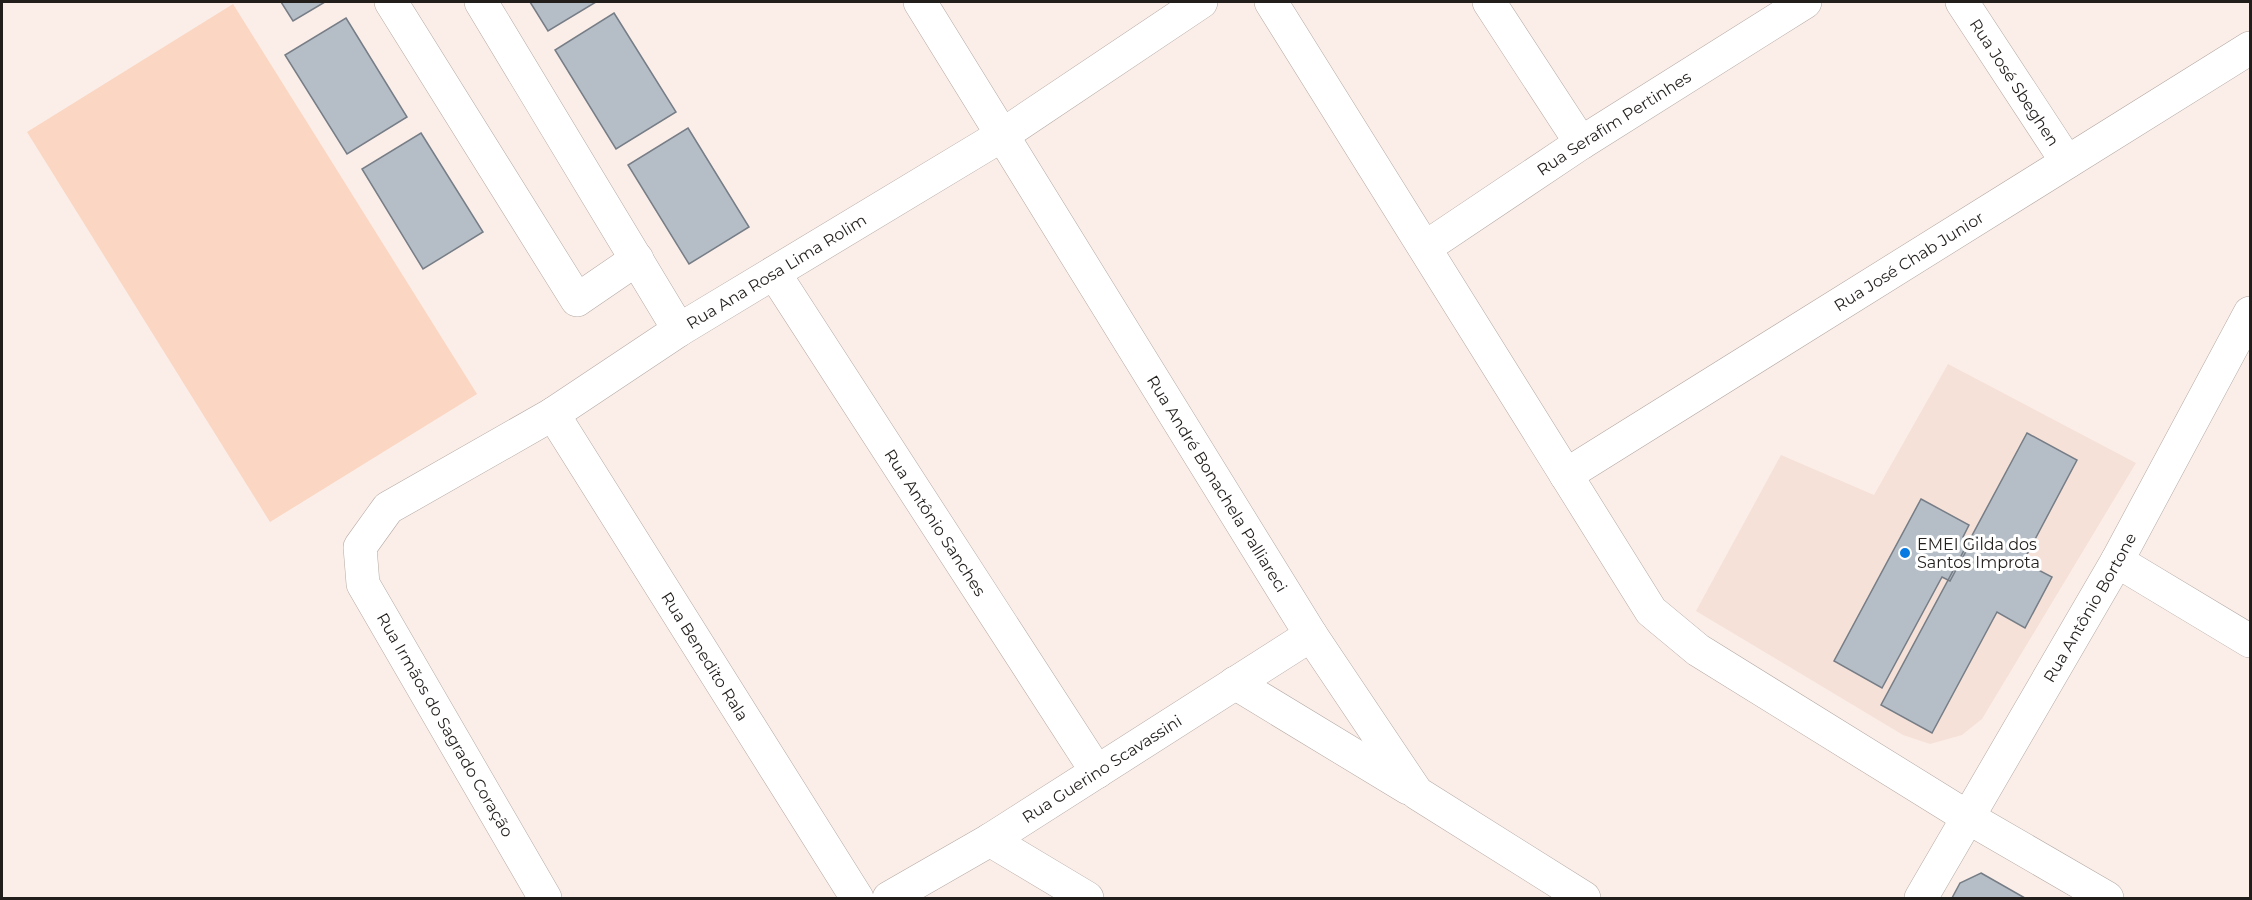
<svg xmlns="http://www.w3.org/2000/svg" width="2252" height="900" viewBox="0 0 2252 900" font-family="Montserrat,sans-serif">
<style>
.built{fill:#f5e1d7}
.green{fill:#fad6c3}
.building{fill:#b5bdc6;stroke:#767d86;stroke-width:1.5}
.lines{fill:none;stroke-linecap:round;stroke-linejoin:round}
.minor-casing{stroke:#b5a9a3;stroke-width:34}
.tertiary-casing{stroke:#b5a9a3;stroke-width:34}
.minor{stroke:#fff;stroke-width:33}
.tertiary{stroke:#fff;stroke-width:33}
.poi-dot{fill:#087ae1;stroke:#fff;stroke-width:2}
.labels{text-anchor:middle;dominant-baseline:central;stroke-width:6;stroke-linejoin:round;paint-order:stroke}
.street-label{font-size:16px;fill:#221e1c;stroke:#fff}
.poi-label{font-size:16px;fill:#221e1c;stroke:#fff;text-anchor:start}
</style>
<rect width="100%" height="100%" fill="#fbeee8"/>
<!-- built -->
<path class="built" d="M 1948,364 L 2136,463 L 1982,719 L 1962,735 L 1930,744 L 1903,735 L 1696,611 L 1781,455 L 1874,495 Z"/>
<!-- green -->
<path class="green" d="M 233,4 L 477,394 L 270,522 L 27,132 Z"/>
<!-- building -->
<path class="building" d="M 281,2 L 325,2 L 293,21 Z
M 530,2 L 596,2 L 548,31 Z
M 614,13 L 676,112 L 616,149 L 555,50 Z
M 346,18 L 407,117 L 347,154 L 285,55 Z
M 688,128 L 749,227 L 689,264 L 628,165 Z
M 421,133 L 483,232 L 423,269 L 362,169 Z
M 2027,433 L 2077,460 L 2023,562 L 2052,577 L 2025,628 L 1997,612 L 1932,733 L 1881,705 Z
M 1921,499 L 1969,525 L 1963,537 L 1971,542 L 1950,581 L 1942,577 L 1882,688 L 1834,661 Z
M 1981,873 L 2025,898 L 1952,898 L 1960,883 Z"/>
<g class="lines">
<defs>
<g id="minor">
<path d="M 391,2 L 577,300 L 637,259"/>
<path d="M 481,2 L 679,330"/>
<path id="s1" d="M 920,2 L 1311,635 L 1417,793 L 1584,898"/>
<path d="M 1489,2 L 1581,143"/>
<path id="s2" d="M 1962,2 L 2067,162"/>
<path id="s3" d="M 1426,247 L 1581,143 L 1805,2"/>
<path id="s4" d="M 774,273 L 1097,772"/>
<path id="s5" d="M 553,414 L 857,898"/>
<path id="s6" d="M 1566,475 L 2250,48"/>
<path d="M 2117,561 L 2250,641"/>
<path d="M 1235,683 L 1408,788"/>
<path d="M 990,840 L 1087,898"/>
<path id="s7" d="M 545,898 L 363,584 L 360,547 L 388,508 L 553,414 L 679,330 L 1004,134 L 1201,2"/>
<path id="s8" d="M 889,898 L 990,840 L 1311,635"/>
<path id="s9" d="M 1921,898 L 2117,561 L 2250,313"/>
</g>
<path id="tertiary" d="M 1271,2 L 1651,611 L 1698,650 L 1969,818 L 2107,898"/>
</defs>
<!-- minor casing -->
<use href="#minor" class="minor-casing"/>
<!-- tertiary casing -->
<use href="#tertiary" class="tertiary-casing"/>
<!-- minor -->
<use href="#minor" class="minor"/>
<!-- tertiary -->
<use href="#tertiary" class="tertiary"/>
</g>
<!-- markers -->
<circle class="poi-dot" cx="1905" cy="553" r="6"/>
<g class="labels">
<!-- street labels -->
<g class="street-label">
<text stroke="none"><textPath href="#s2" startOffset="96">Rua José Sbeghen</textPath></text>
<text stroke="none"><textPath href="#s3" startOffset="225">Rua Serafim Pertinhes</textPath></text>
<text stroke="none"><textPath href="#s6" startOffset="404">Rua José Chab Junior</textPath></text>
<text stroke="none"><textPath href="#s7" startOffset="903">Rua Ana Rosa Lima Rolim</textPath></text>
<text stroke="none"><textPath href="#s1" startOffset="566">Rua André Bonachela Palliareci</textPath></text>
<text stroke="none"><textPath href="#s4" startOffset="297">Rua Antônio Sanches</textPath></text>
<text stroke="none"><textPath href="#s9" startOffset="336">Rua Antônio Bortone</textPath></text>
<text stroke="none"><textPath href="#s5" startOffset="286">Rua Benedito Rala</textPath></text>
<text transform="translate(445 725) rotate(60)">Rua Irmãos do Sagrado Coração</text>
<text stroke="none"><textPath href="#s8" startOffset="249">Rua Guerino Scavassini</textPath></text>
</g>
<!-- poi labels -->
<g class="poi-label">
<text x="1917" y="544">EMEI Gilda dos<tspan x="1917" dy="18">Santos Improta</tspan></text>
</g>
</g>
<!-- border -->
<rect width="2252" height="900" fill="none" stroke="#221e1c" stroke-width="6"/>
</svg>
